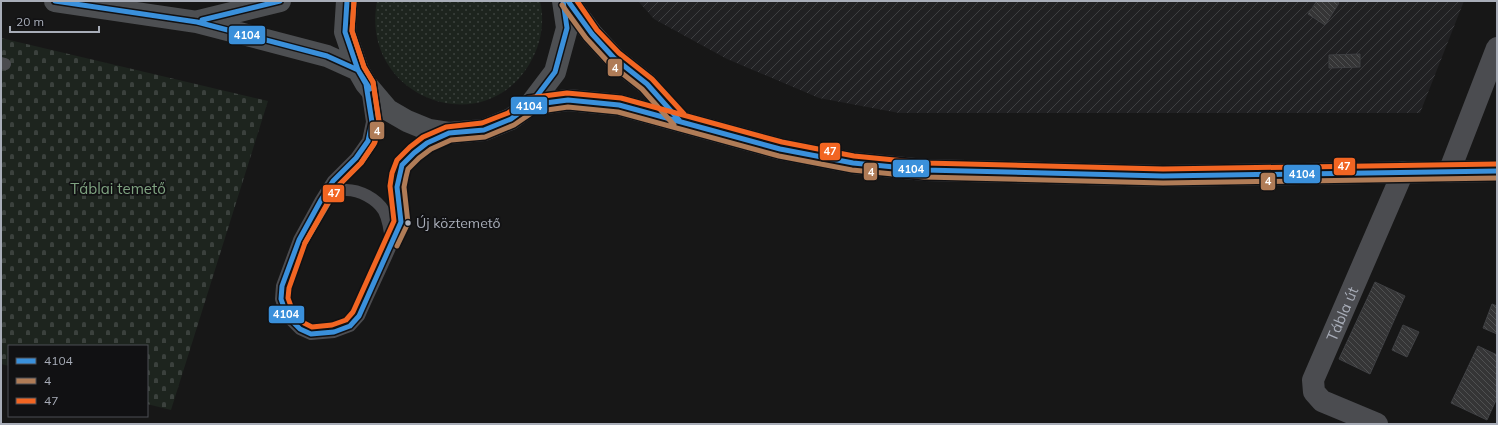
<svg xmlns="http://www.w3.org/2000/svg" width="1498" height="425" viewBox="0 0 1498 425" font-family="Mulish,sans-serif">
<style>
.industrial{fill:url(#industrial-furrows)}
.cemetery{fill:url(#cemetery-stones)}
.park{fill:url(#park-dots)}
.building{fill:url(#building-back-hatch);stroke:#3f4043}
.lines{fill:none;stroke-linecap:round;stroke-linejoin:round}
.service{stroke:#4b4c50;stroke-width:12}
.minor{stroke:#4b4c50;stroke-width:22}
.primary{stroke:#4d4f52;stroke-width:22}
.bus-1-casing{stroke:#111113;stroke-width:8}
.bus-2-casing{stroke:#111113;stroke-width:8}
.bus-3-casing{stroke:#111113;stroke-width:8}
.bus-1{stroke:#3a90db;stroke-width:5}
.bus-2{stroke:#b07c57;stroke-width:5}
.bus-3{stroke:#f26522;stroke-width:5}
.bus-dot{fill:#a8adb8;stroke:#111113;stroke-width:1.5}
.labels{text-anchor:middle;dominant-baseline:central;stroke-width:3.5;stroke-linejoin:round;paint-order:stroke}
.bus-label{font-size:14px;fill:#a8adb8;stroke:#111113;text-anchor:start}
.park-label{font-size:15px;fill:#7fa381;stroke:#111113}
.street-label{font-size:15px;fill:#a8adb8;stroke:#111113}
.line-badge{stroke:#111113;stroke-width:1.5}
.badge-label{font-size:11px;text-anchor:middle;font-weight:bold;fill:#fff}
</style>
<defs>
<pattern id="industrial-furrows" width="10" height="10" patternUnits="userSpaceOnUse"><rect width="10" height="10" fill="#212123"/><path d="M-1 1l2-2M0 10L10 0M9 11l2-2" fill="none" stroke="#3e3f41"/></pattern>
<pattern id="cemetery-stones" width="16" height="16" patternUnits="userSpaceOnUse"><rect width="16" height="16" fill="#1d241e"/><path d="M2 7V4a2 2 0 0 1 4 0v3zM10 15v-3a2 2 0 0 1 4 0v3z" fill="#3b413d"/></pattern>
<pattern id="park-dots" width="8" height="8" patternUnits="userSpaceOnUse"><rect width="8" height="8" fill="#1d241e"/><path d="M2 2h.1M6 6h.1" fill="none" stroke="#3b413d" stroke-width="1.8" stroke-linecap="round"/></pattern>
<pattern id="building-back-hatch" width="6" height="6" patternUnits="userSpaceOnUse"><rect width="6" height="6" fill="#353536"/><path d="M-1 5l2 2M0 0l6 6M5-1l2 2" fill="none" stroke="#4f5051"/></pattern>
</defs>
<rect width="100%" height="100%" fill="#171717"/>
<!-- industrial -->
<path class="industrial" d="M 638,1 L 1464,1 L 1420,113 L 899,113 L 819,98 L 727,59 L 654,19 Z"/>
<!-- cemetery -->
<path class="cemetery" d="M 1,38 L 268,101 L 171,410 L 147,404 L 147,346 L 9,346 L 9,366 L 1,364 Z"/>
<!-- park -->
<path class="park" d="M 377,1 L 540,1 C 545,22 541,44 530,63 C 483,144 359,97 377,1 Z"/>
<!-- building -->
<path class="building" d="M 1317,1 L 1336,1 L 1339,3 L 1325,25 L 1308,14 Z
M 1360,54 L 1360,67 L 1329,68 L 1329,55 Z
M 1375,282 L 1405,296 L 1370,374 L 1339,359 Z
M 1492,304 L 1497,306 L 1497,334 L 1483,328 Z
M 1403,325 L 1419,332 L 1407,357 L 1392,350 Z
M 1478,346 L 1497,355 L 1497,398 L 1487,420 L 1451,403 Z"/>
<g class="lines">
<!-- service -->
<path class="service" d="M 1,63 L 5,64
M 367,88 L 372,122 L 368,141 L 356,158 L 333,181 L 321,200 L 299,240 L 282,286 L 281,299 L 287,316 L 300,329 L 311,334 L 334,332 L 350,326 L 359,316 C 372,286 388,255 400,224 C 402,216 399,204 398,196 C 393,161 418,147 446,134
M 321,200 C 329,196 336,191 344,190 C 359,189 377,199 384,211 C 389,221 390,231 391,242"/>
<!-- minor -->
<g class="minor">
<path d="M 1449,172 L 1497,48"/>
<path id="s1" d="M 1377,424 L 1322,401 L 1314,392 L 1313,380 L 1403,172"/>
</g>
<!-- primary -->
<path class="primary" d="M 55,1 L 197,22 L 327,56 L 358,70
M 347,1 L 345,32 L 358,70 L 366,84 L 388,110 L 407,121 L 429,130 L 449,133 L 484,130 L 511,119 L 530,105 L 555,72 L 567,28 L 563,1
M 568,1 L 592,34 L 614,58 L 647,84 L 681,122
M 199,21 L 280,1
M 530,105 L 568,100 L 619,105 L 780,149 L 853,163 L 925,170 L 1163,176 L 1497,171"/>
<defs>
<path id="bus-1" d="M 55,1 L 197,22 L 327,56 L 358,70 L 366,84 L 372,122 L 368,141 L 356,158 L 333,181 L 321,200 L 299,240 L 282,286 L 281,299 L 287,316 L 300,329 L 311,334 L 334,332 L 350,326 L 359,316 L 401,222 L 397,187 L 402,165 L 414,153 L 427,143 L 449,133 L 484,130 L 511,119 L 530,105 L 568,100 L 619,105 L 780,149 L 853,163 L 925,170 L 1163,176 L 1497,171
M 347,1 L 345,32 L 358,70 L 370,89
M 568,1 L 592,34 L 614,58 L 647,84 L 679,120
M 202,20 L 280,1
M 511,119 L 530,105 L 555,72 L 567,28 L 563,1"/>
<path id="bus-2" d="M 562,5 L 586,38 L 609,63 L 642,89 L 674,125
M 305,243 L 339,185 L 361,163 L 374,144 L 379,123 L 373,82 L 364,67 L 352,31 L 354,1
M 397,246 L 408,223 L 404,187 L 406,177 L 408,169 L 419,158 L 431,149 L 451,140 L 485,137 L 514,125 L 533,112 L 568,107 L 618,112 L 779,156 L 852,170 L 924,177 L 1163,183 L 1497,178"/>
<path id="bus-3" d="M 354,1 L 352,31 L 364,67 L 373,82 L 379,121 L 375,142 L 361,163 L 339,185 L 327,204 L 305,243 L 289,288 L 288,298 L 293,312 L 304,323 L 312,327 L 332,325 L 346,320 L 353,312 L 394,221 L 390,186 L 392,173 L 397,160 L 410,147 L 423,137 L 446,127 L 482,123 L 508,113 L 528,98 L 567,93 L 621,98 L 782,142 L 854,156 L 925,163 L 1163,169 L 1497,164
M 577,1 L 597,30 L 619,53 L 652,79 L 684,114"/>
</defs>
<!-- bus-1 casing -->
<use href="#bus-1" class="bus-1-casing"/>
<!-- bus-2 casing -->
<use href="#bus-2" class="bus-2-casing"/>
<!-- bus-3 casing -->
<use href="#bus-3" class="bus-3-casing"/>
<!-- bus-1 -->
<use href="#bus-1" class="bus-1"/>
<!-- bus-2 -->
<use href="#bus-2" class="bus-2"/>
<!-- bus-3 -->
<use href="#bus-3" class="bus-3"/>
</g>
<!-- markers -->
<circle class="bus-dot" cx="408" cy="223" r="3.5"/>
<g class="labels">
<!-- bus labels -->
<g class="bus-label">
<text x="416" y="223">Új köztemető</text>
</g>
<!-- park labels -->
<g class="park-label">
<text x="118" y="188">Táblai temető</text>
</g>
<!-- street labels -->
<g class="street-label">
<text stroke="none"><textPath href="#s1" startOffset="156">Tábla út</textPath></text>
</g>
</g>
<g class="line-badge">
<rect x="228" y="25" width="38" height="20" rx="4" fill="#3a90db"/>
<rect x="607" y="58" width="16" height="19" rx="4" fill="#b07c57"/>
<rect x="510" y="96" width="38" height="19" rx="4" fill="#3a90db"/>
<rect x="369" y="121" width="16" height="19" rx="4" fill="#b07c57"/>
<rect x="819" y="142" width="22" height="19" rx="4" fill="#f26522"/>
<rect x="1333" y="157" width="23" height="19" rx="4" fill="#f26522"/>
<rect x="892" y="159" width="38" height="19" rx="4" fill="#3a90db"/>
<rect x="863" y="162" width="15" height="19" rx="4" fill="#b07c57"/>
<rect x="1283" y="164" width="38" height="20" rx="4" fill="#3a90db"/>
<rect x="1260" y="172" width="16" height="19" rx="4" fill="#b07c57"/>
<rect x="322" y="184" width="23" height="19" rx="4" fill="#f26522"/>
<rect x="268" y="305" width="37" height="19" rx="4" fill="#3a90db"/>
</g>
<g class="badge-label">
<text x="247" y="39">4104</text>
<text x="615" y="72">4</text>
<text x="529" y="110">4104</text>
<text x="377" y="135">4</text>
<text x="830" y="155">47</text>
<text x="1344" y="170">47</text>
<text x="911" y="173">4104</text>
<text x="871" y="176">4</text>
<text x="1302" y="178">4104</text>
<text x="1268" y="185">4</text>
<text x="334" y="197">47</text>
<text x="286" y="318">4104</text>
</g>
<!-- border -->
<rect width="1498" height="425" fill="none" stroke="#a8adb8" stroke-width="4"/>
<!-- legend -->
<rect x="8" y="345" width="140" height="72" fill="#111113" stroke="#4d4f55"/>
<rect x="16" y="358" width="20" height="6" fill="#3a90db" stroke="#4d4f55"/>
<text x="44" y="365" font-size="12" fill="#a8adb8">4104</text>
<rect x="16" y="378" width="20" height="6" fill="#b07c57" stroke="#4d4f55"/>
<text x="44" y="385" font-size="12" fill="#a8adb8">4</text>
<rect x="16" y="398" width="20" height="6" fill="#f26522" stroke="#4d4f55"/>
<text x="44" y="405" font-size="12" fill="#a8adb8">47</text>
<!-- scale -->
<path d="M10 26v6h89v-6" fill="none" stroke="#a8adb8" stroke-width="2"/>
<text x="16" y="26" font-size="12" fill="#a8adb8" stroke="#111113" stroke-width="3" paint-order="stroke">20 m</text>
</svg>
